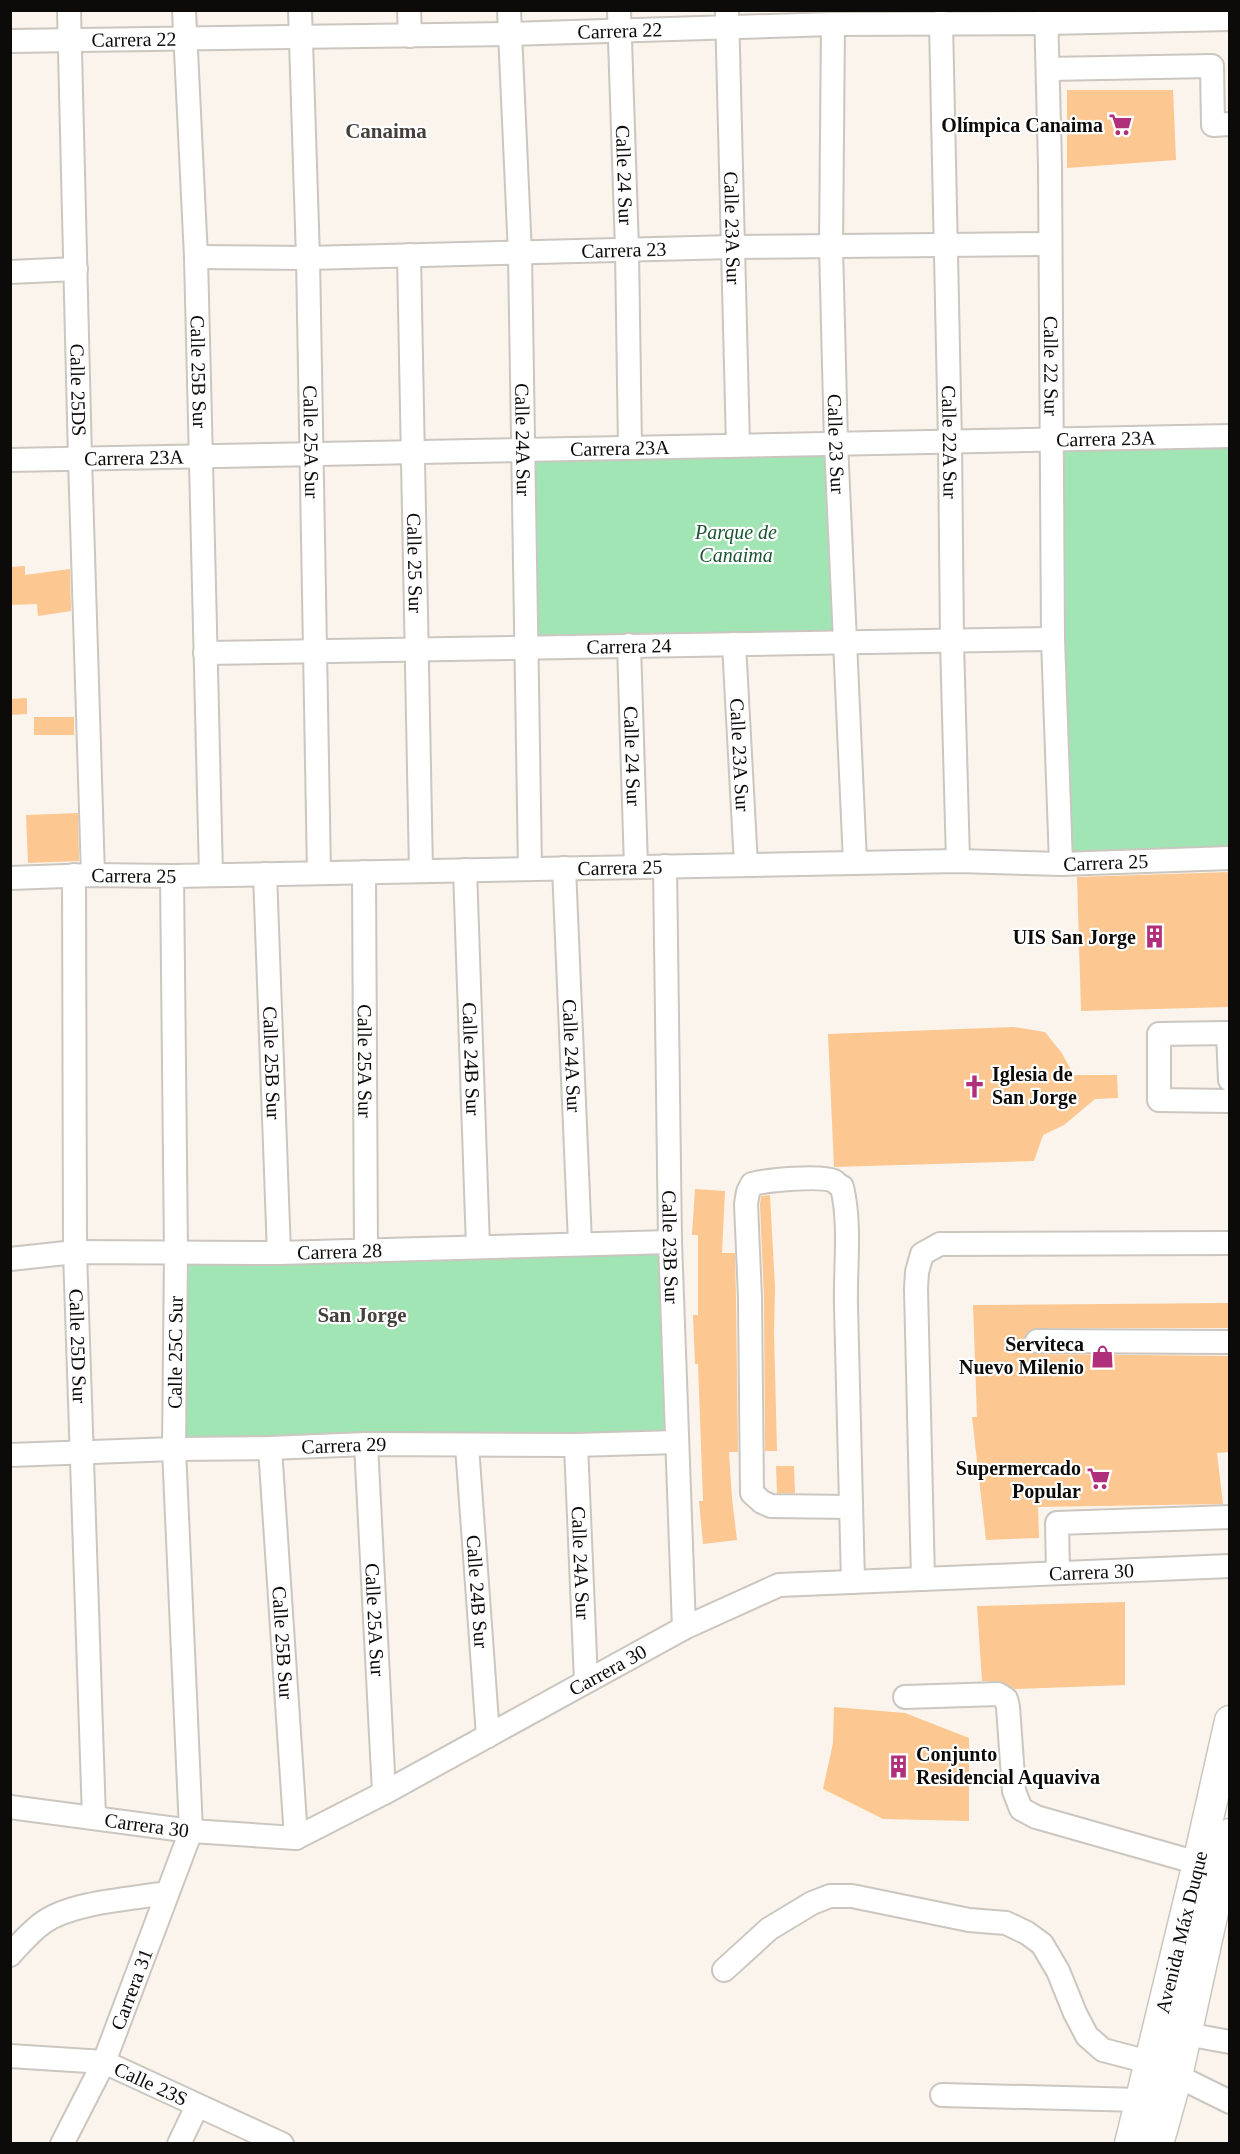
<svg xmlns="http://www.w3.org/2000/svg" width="1240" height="2154" viewBox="0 0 1240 2154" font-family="Georgia,serif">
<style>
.green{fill:#a1e5b4}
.building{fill:#fcc790}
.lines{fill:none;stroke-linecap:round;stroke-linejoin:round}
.minor-casing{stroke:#cbc6bf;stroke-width:26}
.major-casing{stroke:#cbc6bf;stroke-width:33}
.minor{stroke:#fff;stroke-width:22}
.major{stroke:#fff;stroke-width:30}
.labels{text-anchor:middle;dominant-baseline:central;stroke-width:4.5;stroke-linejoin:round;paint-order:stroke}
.street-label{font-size:20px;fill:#0d0b09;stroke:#fff}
.poi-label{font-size:20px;font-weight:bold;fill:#0d0b09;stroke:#fff;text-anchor:end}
.park-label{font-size:20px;font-style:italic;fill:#195530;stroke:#fff}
.neighbourhood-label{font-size:21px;font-weight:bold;fill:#45403b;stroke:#fff}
</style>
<rect width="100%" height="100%" fill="#faf4ed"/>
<!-- green -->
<path class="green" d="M 1229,445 L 1229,852 L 1064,852 L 1060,446 Z
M 829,447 L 836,637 L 533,642 L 530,453 Z
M 659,1247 L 666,1439 L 183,1445 L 185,1256 Z"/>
<!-- building -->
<path class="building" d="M 1067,90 L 1173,90 L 1176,160 L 1067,168 Z
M 25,566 L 25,575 L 70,569 L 71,611 L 38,616 L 37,604 L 10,605 L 10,567 Z
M 27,698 L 27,714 L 10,715 L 10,699 Z
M 34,717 L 74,717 L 74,735 L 34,735 Z
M 78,813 L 79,861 L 28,863 L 26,815 Z
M 1230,872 L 1230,1007 L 1081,1011 L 1077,877 Z
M 1014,1027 L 1045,1032 L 1061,1052 L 1074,1075 L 1117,1075 L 1118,1098 L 1095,1099 L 1064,1125 L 1043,1135 L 1034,1161 L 834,1167 L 828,1034 Z
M 695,1189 L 725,1191 L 722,1253 L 735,1253 L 736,1298 L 738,1452 L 729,1452 L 732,1498 L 737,1540 L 703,1544 L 699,1501 L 703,1501 L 698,1364 L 695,1364 L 693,1315 L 698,1315 L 698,1235 L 692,1235 Z
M 770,1195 L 775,1288 L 774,1333 L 777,1451 L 765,1451 L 764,1298 L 760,1205 L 761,1196 Z
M 1230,1303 L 1230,1328 L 1037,1328 L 1030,1330 L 1026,1334 L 1024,1340 L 1026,1348 L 1031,1353 L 1037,1354 L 1230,1356 L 1230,1452 L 1217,1453 L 1223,1504 L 1038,1507 L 1039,1538 L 986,1540 L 972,1417 L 977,1417 L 973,1305 Z
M 776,1466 L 794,1466 L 795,1493 L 777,1493 Z
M 1125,1602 L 1125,1685 L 1014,1689 L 998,1681 L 982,1681 L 977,1606 Z
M 834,1707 L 905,1713 L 969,1738 L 969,1821 L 883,1819 L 823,1789 L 833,1743 Z"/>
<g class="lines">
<defs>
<g id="minor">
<path id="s1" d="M 69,10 L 80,459 L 93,875"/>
<path id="s2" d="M 184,10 L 196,257 L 211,875"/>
<path id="s3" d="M 300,10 L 308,258 L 319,873"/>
<path d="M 409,10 L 410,36"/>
<path id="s4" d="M 509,10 L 520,254 L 530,869"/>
<path id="s5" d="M 619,10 L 627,250 L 630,448"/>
<path id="s6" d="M 727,10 L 738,445"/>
<path id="s7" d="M 1046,10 L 1050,166 L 1053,639 L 1061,864"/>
<path id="s8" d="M 941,22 L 950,442 L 952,642 L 958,861"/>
<path id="s9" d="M 833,24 L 831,247 L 836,443 L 855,862"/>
<path id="s10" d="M 10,41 L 509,34 L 833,24 L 1047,23 L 1230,19"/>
<path d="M 1048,69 L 1212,66 L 1213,125 L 1230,124"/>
<path id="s11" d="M 409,255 L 421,871"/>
<path id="s12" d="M 196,257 L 308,258 L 733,247 L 1050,244"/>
<path d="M 10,272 L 76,269"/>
<path id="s13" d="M 10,460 L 1230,436"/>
<path id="s14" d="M 734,644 L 746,865"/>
<path id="s15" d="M 629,645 L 636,867"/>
<path id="s16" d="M 205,653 L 1053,639"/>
<path id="s17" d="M 665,866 L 670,1242 L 684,1628"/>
<path id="s18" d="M 564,868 L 580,1243"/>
<path id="s19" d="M 465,870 L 478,1247"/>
<path id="s20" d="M 364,872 L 366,1251"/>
<path id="s21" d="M 265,874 L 279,1253"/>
<path id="s22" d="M 74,875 L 75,1252 L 94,1818"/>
<path id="s23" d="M 10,878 L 93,875 L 172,876 L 958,861 L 1061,864 L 1230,858"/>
<path d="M 1230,1080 L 1228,1033 L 1159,1034 L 1159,1100 L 1230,1101"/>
<path id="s24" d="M 10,1259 L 75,1252 L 279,1253 L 670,1242"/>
<path d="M 1037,1341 L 1230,1342"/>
<path id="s25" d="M 366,1444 L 384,1793"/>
<path id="s26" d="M 576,1445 L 586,1681"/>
<path id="s27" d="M 467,1446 L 488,1736"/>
<path id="s28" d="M 270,1448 L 296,1838"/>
<path id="s29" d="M 10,1455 L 174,1449 L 270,1448 L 366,1444 L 576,1445 L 677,1442"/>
<path d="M 851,1507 L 771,1506 L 762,1502 L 752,1493 L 750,1298 L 746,1204 L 748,1192 L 752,1184 C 768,1180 820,1175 834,1181 C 835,1182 840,1186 842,1187 C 851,1225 845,1267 846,1306 C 848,1398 850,1490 853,1582"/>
<path d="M 1058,1573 L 1057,1523 L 1230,1517"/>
<path d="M 923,1579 L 916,1289 L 917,1272 L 922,1254 L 940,1244 L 1230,1243"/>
<path d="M 905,1697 L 998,1694 L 1006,1699 L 1008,1707 L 1014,1791 L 1021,1809 L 1036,1817 L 1198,1863 L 1213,1862"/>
<path id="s30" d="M 10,1807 L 191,1831 L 296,1838 L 384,1793 L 684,1628 L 779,1585 L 1230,1566"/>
<path d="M 10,1955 C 21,1943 31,1931 44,1922 C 73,1902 131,1899 166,1893"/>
<path d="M 724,1970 L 769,1929 L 812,1903 L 830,1896 L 852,1896 L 969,1920 L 1006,1923 L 1027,1933 L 1042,1944 L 1058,1971 L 1075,2013 L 1087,2036 L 1103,2050 L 1149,2062 L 1230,2102"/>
<path d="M 1186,2034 L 1230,2042"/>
<path id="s31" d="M 10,2056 L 104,2062 L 282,2144"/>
<path d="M 942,2095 L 1141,2100"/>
<path id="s32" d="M 62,2144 L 104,2062 L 191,1831 L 174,1449 L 176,1252 L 172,876"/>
<path d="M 179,2144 L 197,2106"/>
</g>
<g id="major">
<path id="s33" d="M 1130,2144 L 1198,1863 L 1230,1721"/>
<path d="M 1158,2144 L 1177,2076 L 1230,1834"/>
</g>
</defs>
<!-- minor casing -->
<use href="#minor" class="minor-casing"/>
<!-- major casing -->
<use href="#major" class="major-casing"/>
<!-- minor -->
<use href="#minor" class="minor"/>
<!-- major -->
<use href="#major" class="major"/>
</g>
<!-- icons -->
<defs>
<symbol id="supermarket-bare" viewBox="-9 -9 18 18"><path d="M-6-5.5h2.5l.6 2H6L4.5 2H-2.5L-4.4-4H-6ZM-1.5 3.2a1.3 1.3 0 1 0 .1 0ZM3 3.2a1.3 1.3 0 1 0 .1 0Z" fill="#b02f7b" stroke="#fff" stroke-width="2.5" paint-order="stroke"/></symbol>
<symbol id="building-bare" viewBox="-9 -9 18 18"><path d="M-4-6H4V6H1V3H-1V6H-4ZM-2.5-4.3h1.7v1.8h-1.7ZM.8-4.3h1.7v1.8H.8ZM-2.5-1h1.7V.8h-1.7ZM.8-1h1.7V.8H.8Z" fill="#b02f7b" stroke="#fff" stroke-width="2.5" paint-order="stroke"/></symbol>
<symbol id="church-bare" viewBox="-9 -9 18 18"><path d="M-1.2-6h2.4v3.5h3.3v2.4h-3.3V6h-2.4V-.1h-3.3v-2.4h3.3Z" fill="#b02f7b" stroke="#fff" stroke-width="2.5" paint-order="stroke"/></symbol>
<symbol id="shop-bare" viewBox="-9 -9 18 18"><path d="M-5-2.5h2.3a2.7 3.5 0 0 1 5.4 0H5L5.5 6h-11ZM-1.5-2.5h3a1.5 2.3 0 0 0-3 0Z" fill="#b02f7b" stroke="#fff" stroke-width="2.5" paint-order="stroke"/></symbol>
</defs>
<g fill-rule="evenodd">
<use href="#supermarket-bare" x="1104" y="108" width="33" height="33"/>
<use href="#building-bare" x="1138" y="920" width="33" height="33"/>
<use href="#church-bare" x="958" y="1070" width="33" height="33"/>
<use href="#shop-bare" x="1086" y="1340" width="33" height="33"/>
<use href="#supermarket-bare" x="1082" y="1462" width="33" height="33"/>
<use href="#building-bare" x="882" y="1750" width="33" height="33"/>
</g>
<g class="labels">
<!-- street labels -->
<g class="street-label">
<text stroke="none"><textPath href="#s10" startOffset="610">Carrera 22</textPath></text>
<text stroke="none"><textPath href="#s10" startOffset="124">Carrera 22</textPath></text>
<text stroke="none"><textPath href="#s5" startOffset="165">Calle 24 Sur</textPath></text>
<text stroke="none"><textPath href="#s6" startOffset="218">Calle 23A Sur</textPath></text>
<text stroke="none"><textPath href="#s12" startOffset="428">Carrera 23</textPath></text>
<text stroke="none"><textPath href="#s7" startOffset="356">Calle 22 Sur</textPath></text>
<text stroke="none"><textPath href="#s2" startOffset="362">Calle 25B Sur</textPath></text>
<text stroke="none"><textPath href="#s1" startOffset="380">Calle 25DS</textPath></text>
<text stroke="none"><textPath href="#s13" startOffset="1096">Carrera 23A</textPath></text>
<text stroke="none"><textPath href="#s4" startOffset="430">Calle 24A Sur</textPath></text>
<text stroke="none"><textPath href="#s3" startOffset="432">Calle 25A Sur</textPath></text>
<text stroke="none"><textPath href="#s8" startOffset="420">Calle 22A Sur</textPath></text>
<text stroke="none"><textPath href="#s9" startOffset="420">Calle 23 Sur</textPath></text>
<text stroke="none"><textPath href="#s13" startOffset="610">Carrera 23A</textPath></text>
<text stroke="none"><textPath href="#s13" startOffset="124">Carrera 23A</textPath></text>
<text stroke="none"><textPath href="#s11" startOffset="308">Calle 25 Sur</textPath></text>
<text stroke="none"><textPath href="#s16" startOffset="424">Carrera 24</textPath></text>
<text stroke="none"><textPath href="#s14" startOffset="111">Calle 23A Sur</textPath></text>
<text stroke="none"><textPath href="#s15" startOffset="111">Calle 24 Sur</textPath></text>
<text stroke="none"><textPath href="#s23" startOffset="1096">Carrera 25</textPath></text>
<text stroke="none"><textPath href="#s23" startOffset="610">Carrera 25</textPath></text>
<text stroke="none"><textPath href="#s23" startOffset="124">Carrera 25</textPath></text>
<text stroke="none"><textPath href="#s18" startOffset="188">Calle 24A Sur</textPath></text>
<text stroke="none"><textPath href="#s19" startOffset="189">Calle 24B Sur</textPath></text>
<text stroke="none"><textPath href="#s20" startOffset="189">Calle 25A Sur</textPath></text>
<text stroke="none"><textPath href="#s21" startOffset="189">Calle 25B Sur</textPath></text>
<text stroke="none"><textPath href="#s17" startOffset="381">Calle 23B Sur</textPath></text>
<text stroke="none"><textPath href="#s24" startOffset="330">Carrera 28</textPath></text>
<text stroke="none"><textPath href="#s22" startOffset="471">Calle 25D Sur</textPath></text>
<text stroke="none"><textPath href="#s32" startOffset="818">Calle 25C Sur</textPath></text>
<text stroke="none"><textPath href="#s29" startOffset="334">Carrera 29</textPath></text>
<text stroke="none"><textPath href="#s26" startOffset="118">Calle 24A Sur</textPath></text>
<text stroke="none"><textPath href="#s30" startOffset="1146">Carrera 30</textPath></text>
<text stroke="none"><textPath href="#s27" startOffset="146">Calle 24B Sur</textPath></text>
<text stroke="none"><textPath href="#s25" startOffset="176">Calle 25A Sur</textPath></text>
<text stroke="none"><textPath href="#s28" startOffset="195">Calle 25B Sur</textPath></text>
<text stroke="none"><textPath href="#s30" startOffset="642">Carrera 30</textPath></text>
<text stroke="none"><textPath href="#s30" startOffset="138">Carrera 30</textPath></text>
<text stroke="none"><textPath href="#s33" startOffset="218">Avenida Máx Duque</textPath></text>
<text stroke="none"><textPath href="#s32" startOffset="170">Carrera 31</textPath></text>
<text stroke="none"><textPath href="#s31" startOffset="146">Calle 23S</textPath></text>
</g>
<!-- poi labels -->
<g class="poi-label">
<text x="1103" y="125">Olímpica Canaima</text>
<text x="1136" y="937">UIS San Jorge</text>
<text x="992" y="1074" text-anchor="start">Iglesia de<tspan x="992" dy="23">San Jorge</tspan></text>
<text x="1084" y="1344">Serviteca<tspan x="1084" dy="23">Nuevo Milenio</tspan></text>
<text x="1081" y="1468">Supermercado<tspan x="1081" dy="23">Popular</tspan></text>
<text x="916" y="1754" text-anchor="start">Conjunto<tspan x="916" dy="23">Residencial Aquaviva</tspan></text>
</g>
<!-- park labels -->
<g class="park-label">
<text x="736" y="532">Parque de<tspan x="736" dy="23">Canaima</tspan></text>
</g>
<!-- neighbourhood labels -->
<g class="neighbourhood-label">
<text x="386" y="131">Canaima</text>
<text x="362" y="1315">San Jorge</text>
</g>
</g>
<!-- border -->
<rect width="1240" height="2154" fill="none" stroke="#0d0b09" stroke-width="24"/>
</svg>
